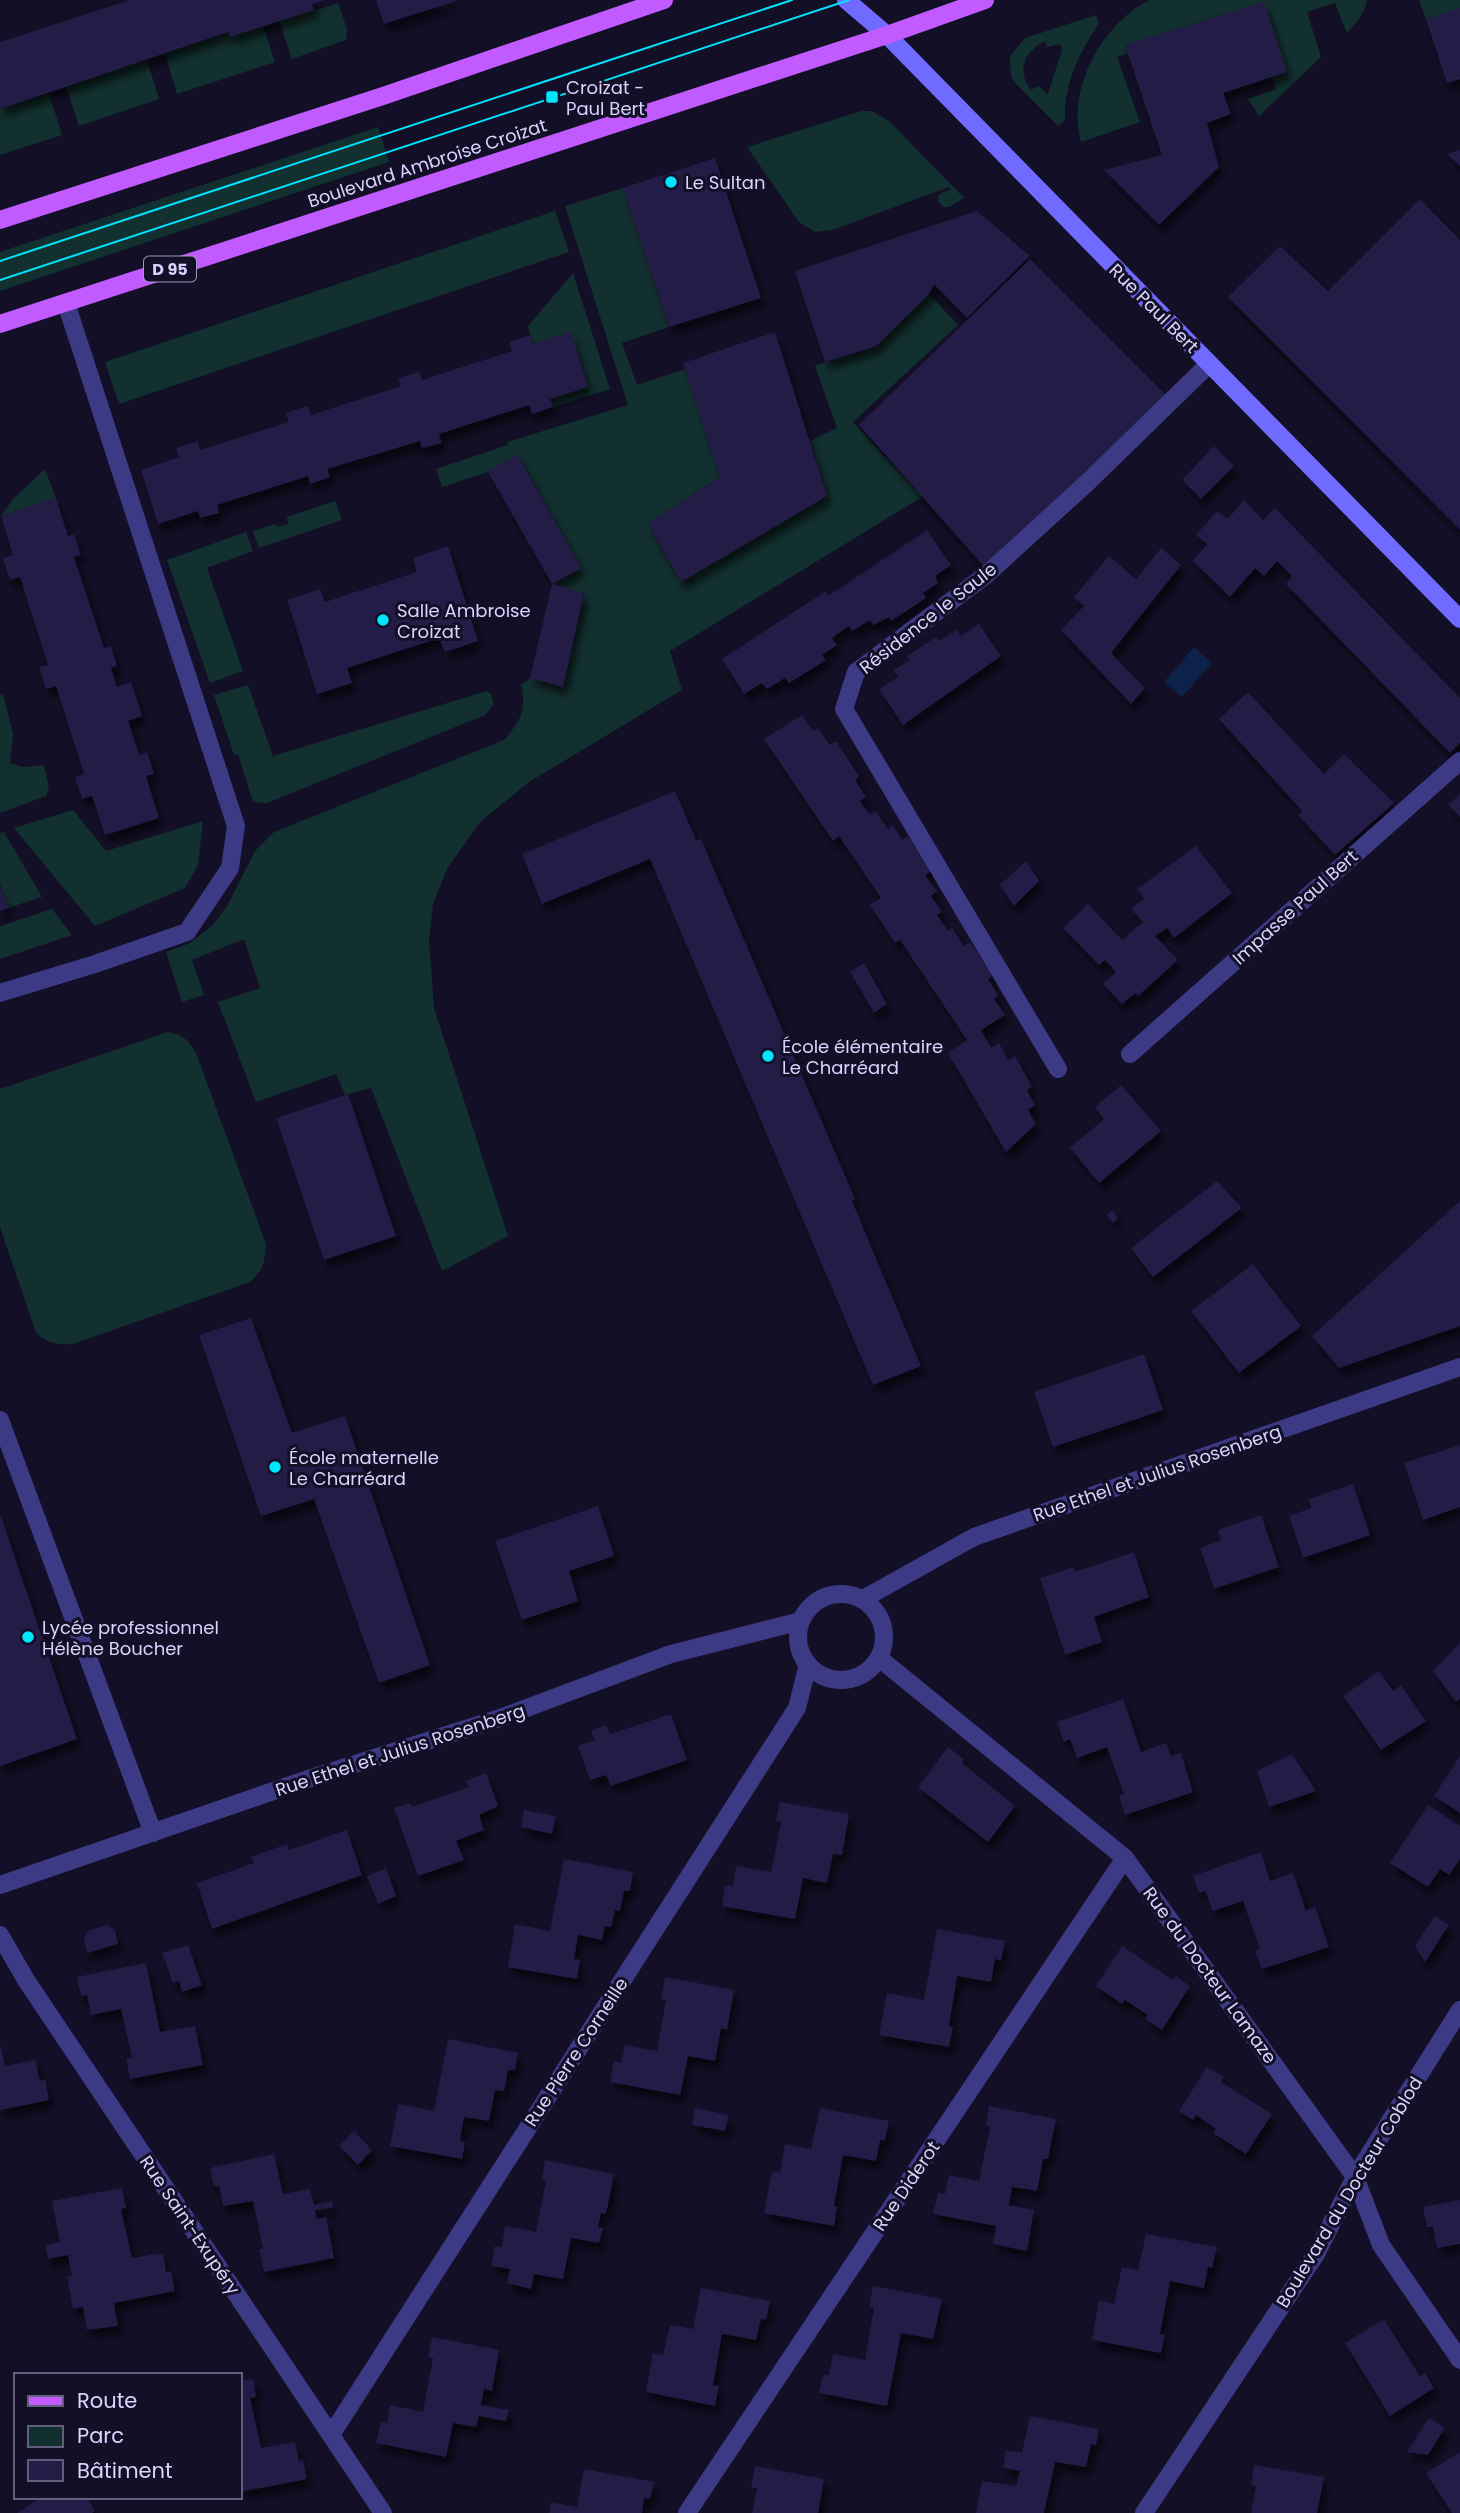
<svg xmlns="http://www.w3.org/2000/svg" width="1460" height="2513" viewBox="0 0 1460 2513" font-family="Poppins,sans-serif">
<style>
.green{fill:#12302f;fill-rule:evenodd}
.water{fill:#0c2248}
.building{fill:#241b47;filter:url(#shadow)}
.lines{fill:none;stroke-linecap:round;stroke-linejoin:round}
.lane{stroke:#3d3a85;stroke-width:18}
.street{stroke:#3d3a85;stroke-width:18}
.secondary{stroke:#6f6bff;stroke-width:18}
.primary{stroke:#c25bff;stroke-width:18}
.tram{stroke:#00e5ff;stroke-width:2}
.poi-dot{fill:#00e5ff;stroke:#130f26;stroke-width:2.5}
.labels{text-anchor:middle;dominant-baseline:central;stroke-width:6;stroke-linejoin:round;paint-order:stroke}
.shield{fill:#130f26;stroke:#9e99be;stroke-width:2}
.shield-label{font-size:16px;font-weight:bold;fill:#d9d4ff}
.poi-label{font-size:18px;fill:#d9d4ff;stroke:#130f26;text-anchor:start}
.street-label{font-size:18px;fill:#d9d4ff;stroke:#130f26}
</style>
<defs>
<filter id="shadow"><feDropShadow dx="4.5" dy="8" stdDeviation="3.5" flood-color="#0009"/></filter>
</defs>
<rect width="100%" height="100%" fill="#130f26"/>
<!-- green -->
<path class="green" d="M 1149,0 L 1367,0 C 1365,14 1356,23 1347,33 L 1335,3 L 1307,12 L 1321,57 L 1259,116 L 1248,99 L 1276,89 L 1272,76 L 1264,2 L 1125,45 L 1128,53 L 1117,57 L 1140,122 L 1081,142 C 1066,88 1102,25 1149,0 Z
M 1419,0 L 1460,0 L 1460,8 L 1426,19 Z
M 338,3 L 347,29 L 346,40 L 292,59 L 279,21 Z
M 1096,15 L 1099,23 C 1079,54 1064,82 1065,120 L 1058,126 L 1016,84 L 1011,76 L 1010,56 L 1025,38 ZM 1045,41 L 1047,47 L 1060,44 L 1062,50 L 1048,94 L 1038,86 L 1031,90 C 1016,70 1024,52 1045,41 Z
M 263,26 L 275,62 L 177,94 L 165,54 L 228,32 L 230,37 Z
M 147,60 L 159,99 L 79,126 L 66,86 Z
M 49,93 L 62,135 L 0,155 L 0,109 Z
M 861,111 L 872,111 L 890,122 L 964,198 L 949,207 L 943,207 L 938,201 L 938,196 L 943,192 L 951,190 L 949,187 L 832,230 L 815,232 L 799,222 L 747,147 Z
M 378,127 L 389,162 L 0,291 L 0,252 Z
M 623,188 L 669,327 L 622,343 L 637,385 L 685,369 L 720,477 L 648,524 L 681,582 L 827,496 L 810,441 L 837,428 L 815,366 L 876,345 L 929,294 L 958,325 L 853,422 L 922,497 L 670,651 L 682,690 L 529,782 L 480,822 L 448,867 L 433,904 L 429,940 L 434,1008 L 508,1236 L 442,1271 L 371,1088 L 345,1095 L 336,1074 L 256,1102 L 218,1002 L 260,988 L 244,939 L 192,960 L 204,995 L 182,1002 L 166,952 L 190,943 L 213,925 L 227,906 L 255,851 L 274,832 L 504,740 C 520,722 527,710 521,685 L 530,678 L 563,686 L 584,594 L 552,584 L 580,567 L 518,455 L 488,472 L 442,487 L 436,469 L 508,445 L 507,442 L 628,405 L 565,206 Z
M 555,211 L 569,252 L 119,404 L 105,362 Z
M 573,273 L 610,389 L 553,407 L 550,399 L 588,387 L 571,333 L 533,344 L 528,326 Z
M 45,469 L 56,498 L 1,516 L 13,499 Z
M 335,501 L 342,520 L 259,548 L 253,531 L 276,524 L 277,527 L 288,524 L 287,517 Z
M 246,532 L 253,551 L 207,568 L 243,671 L 210,683 L 167,560 Z
M 248,685 L 273,756 L 487,691 L 491,694 L 494,704 L 485,715 L 267,803 L 253,802 L 238,754 L 234,755 L 214,695 Z
M 0,694 L 3,694 L 13,734 L 10,763 L 24,767 L 44,765 L 49,788 L 46,796 L 0,813 Z
M 73,810 L 106,851 L 203,821 L 198,865 L 185,888 L 95,926 L 14,828 Z
M 4,832 L 42,897 L 8,908 L 0,884 L 0,833 Z
M 52,909 L 72,935 L 0,959 L 0,926 Z
M 168,1032 C 183,1034 189,1041 196,1053 L 266,1244 C 265,1262 263,1271 250,1282 L 73,1344 C 58,1345 47,1343 36,1333 L 0,1227 L 0,1089 Z"/>
<!-- water -->
<path class="water" d="M 1194,647 L 1212,663 L 1182,697 L 1164,682 Z"/>
<!-- building -->
<path class="building" d="M 130,0 L 322,0 L 322,1 L 312,4 L 314,10 L 230,37 L 228,32 L 0,109 L 0,42 Z
M 376,0 L 456,0 L 456,1 L 384,24 Z
M 1264,2 L 1287,72 L 1223,93 L 1231,114 L 1207,123 L 1219,167 L 1159,225 L 1104,170 L 1162,155 L 1125,45 Z
M 1460,8 L 1460,79 L 1447,83 L 1426,19 Z
M 1460,150 L 1460,166 L 1447,154 Z
M 715,158 L 761,298 L 669,327 L 623,188 Z
M 1420,199 L 1460,240 L 1460,530 L 1228,297 L 1280,246 L 1328,291 Z
M 977,211 L 1030,256 L 967,318 L 934,284 L 929,294 L 876,346 L 825,362 L 795,271 Z
M 1030,259 L 1167,396 L 987,570 L 859,425 Z
M 571,332 L 588,387 L 550,399 L 553,407 L 532,414 L 529,405 L 439,434 L 442,443 L 422,448 L 420,441 L 327,469 L 330,477 L 310,484 L 308,476 L 217,505 L 219,513 L 200,518 L 198,511 L 158,524 L 141,470 L 179,457 L 176,448 L 198,441 L 200,450 L 289,422 L 286,413 L 308,406 L 311,415 L 401,386 L 398,378 L 419,372 L 422,380 L 512,351 L 509,342 L 530,335 L 533,344 Z
M 775,332 L 827,496 L 681,582 L 648,524 L 720,477 L 683,363 Z
M 1214,446 L 1234,466 L 1201,499 L 1182,480 Z
M 517,454 L 581,568 L 552,584 L 488,472 Z
M 56,498 L 68,536 L 74,534 L 81,555 L 74,557 L 104,648 L 111,646 L 117,666 L 111,668 L 117,687 L 131,682 L 142,716 L 128,721 L 139,755 L 147,752 L 154,774 L 146,776 L 159,818 L 105,835 L 92,796 L 82,799 L 75,777 L 84,774 L 56,686 L 46,689 L 39,667 L 48,665 L 20,577 L 10,580 L 3,558 L 13,555 L 1,516 Z
M 1244,500 L 1263,520 L 1275,508 L 1460,698 L 1460,743 L 1450,753 L 1286,584 L 1292,576 L 1277,561 L 1264,576 L 1255,568 L 1230,597 L 1193,561 L 1207,544 L 1196,535 L 1217,511 L 1228,519 Z
M 927,530 L 951,565 L 935,576 L 938,583 L 923,593 L 926,598 L 891,621 L 889,617 L 873,625 L 870,620 L 852,631 L 849,626 L 832,638 L 837,645 L 822,655 L 826,660 L 789,683 L 785,678 L 767,689 L 762,683 L 744,694 L 722,659 L 826,591 L 828,596 Z
M 448,546 L 478,641 L 445,652 L 439,638 L 347,668 L 352,683 L 317,694 L 287,600 L 320,589 L 325,602 L 417,572 L 413,558 Z
M 1161,548 L 1181,565 L 1111,653 L 1145,688 L 1131,704 L 1061,630 L 1084,606 L 1074,597 L 1109,556 L 1136,579 Z
M 552,584 L 584,593 L 563,687 L 530,678 Z
M 979,624 L 1001,656 L 903,725 L 879,689 L 898,677 L 894,670 L 910,660 L 907,656 L 936,637 L 938,641 L 957,630 L 961,636 Z
M 1248,692 L 1324,774 L 1344,754 L 1394,803 L 1335,855 L 1298,815 L 1302,811 L 1219,719 Z
M 802,715 L 813,731 L 818,728 L 830,745 L 836,741 L 859,776 L 855,780 L 866,797 L 860,801 L 870,815 L 875,811 L 888,829 L 893,825 L 902,840 L 908,836 L 932,871 L 925,875 L 937,891 L 931,896 L 942,912 L 937,915 L 948,931 L 952,928 L 964,946 L 970,942 L 993,976 L 988,979 L 998,995 L 994,999 L 1005,1015 L 981,1030 L 991,1048 L 999,1043 L 1008,1060 L 1015,1056 L 1032,1087 L 1027,1090 L 1035,1105 L 1028,1110 L 1036,1124 L 1006,1152 L 948,1053 L 967,1040 L 900,940 L 895,943 L 870,905 L 881,898 L 839,836 L 833,841 L 764,739 Z
M 675,791 L 696,840 L 701,839 L 855,1199 L 852,1201 L 921,1366 L 873,1385 L 650,859 L 542,904 L 522,854 Z
M 1460,794 L 1460,817 L 1448,805 Z
M 1196,846 L 1232,893 L 1174,938 L 1167,928 L 1155,936 L 1178,960 L 1138,996 L 1135,993 L 1122,1004 L 1103,984 L 1116,972 L 1105,960 L 1099,965 L 1063,928 L 1088,904 L 1122,940 L 1143,922 L 1131,909 L 1144,899 L 1137,889 Z
M 1026,861 L 1039,881 L 1014,906 L 1000,885 Z
M 0,886 L 8,908 L 0,911 Z
M 864,963 L 887,1004 L 874,1013 L 850,972 Z
M 1121,1085 L 1161,1131 L 1099,1183 L 1070,1148 L 1104,1119 L 1095,1107 Z
M 348,1094 L 396,1236 L 324,1260 L 276,1118 Z
M 1217,1181 L 1242,1208 L 1153,1277 L 1131,1248 Z
M 1460,1201 L 1460,1326 L 1339,1368 L 1312,1336 Z
M 1112,1210 L 1118,1218 L 1113,1223 L 1107,1215 Z
M 1253,1264 L 1301,1326 L 1239,1373 L 1191,1311 Z
M 251,1318 L 292,1433 L 345,1416 L 430,1665 L 379,1683 L 314,1499 L 261,1516 L 199,1335 Z
M 1144,1354 L 1163,1410 L 1053,1447 L 1034,1392 Z
M 1460,1445 L 1460,1507 L 1423,1520 L 1404,1463 Z
M 1353,1484 L 1370,1535 L 1303,1558 L 1289,1516 L 1311,1508 L 1309,1499 Z
M 598,1506 L 614,1556 L 569,1571 L 578,1601 L 522,1620 L 495,1541 Z
M 0,1514 L 77,1739 L 0,1766 Z
M 1261,1515 L 1279,1567 L 1214,1589 L 1200,1548 L 1221,1540 L 1218,1530 Z
M 1134,1552 L 1149,1597 L 1094,1617 L 1102,1642 L 1065,1655 L 1040,1578 L 1074,1567 L 1075,1572 Z
M 1460,1643 L 1460,1699 L 1456,1702 L 1433,1671 Z
M 1379,1671 L 1393,1691 L 1401,1685 L 1426,1721 L 1381,1750 L 1343,1696 Z
M 1123,1699 L 1141,1752 L 1166,1743 L 1171,1756 L 1181,1753 L 1193,1792 L 1125,1815 L 1119,1796 L 1124,1794 L 1107,1747 L 1077,1758 L 1070,1739 L 1064,1742 L 1057,1722 Z
M 671,1714 L 687,1760 L 611,1786 L 606,1775 L 590,1780 L 578,1746 L 595,1740 L 591,1731 L 606,1725 L 610,1734 Z
M 948,1747 L 964,1759 L 962,1763 L 1015,1806 L 988,1842 L 918,1787 Z
M 1292,1754 L 1316,1791 L 1269,1807 L 1257,1771 Z
M 1460,1756 L 1460,1813 L 1434,1796 Z
M 486,1773 L 498,1806 L 479,1815 L 484,1830 L 456,1841 L 464,1860 L 418,1876 L 394,1808 L 410,1803 L 412,1807 L 469,1787 L 466,1781 Z
M 780,1802 L 849,1814 L 842,1855 L 833,1854 L 827,1883 L 803,1878 L 795,1919 L 722,1906 L 725,1885 L 733,1886 L 736,1866 L 771,1872 L 781,1822 L 776,1820 Z
M 1428,1805 L 1460,1826 L 1460,1859 L 1449,1875 L 1440,1869 L 1428,1887 L 1390,1863 Z
M 524,1810 L 556,1816 L 552,1834 L 521,1827 Z
M 347,1830 L 362,1875 L 212,1929 L 197,1883 L 254,1863 L 251,1857 L 287,1844 L 289,1850 Z
M 1261,1852 L 1270,1881 L 1293,1873 L 1306,1911 L 1315,1907 L 1329,1947 L 1262,1969 L 1255,1951 L 1260,1949 L 1243,1901 L 1213,1911 L 1205,1891 L 1199,1893 L 1193,1876 Z
M 564,1859 L 633,1872 L 630,1891 L 624,1891 L 620,1911 L 615,1910 L 611,1927 L 605,1926 L 602,1940 L 578,1935 L 574,1959 L 580,1960 L 577,1979 L 508,1967 L 515,1924 L 550,1931 Z
M 386,1868 L 396,1896 L 378,1904 L 367,1876 Z
M 1435,1916 L 1449,1925 L 1425,1962 L 1415,1946 Z
M 107,1925 L 115,1930 L 118,1944 L 87,1953 L 84,1938 L 88,1931 Z
M 937,1929 L 1005,1941 L 1001,1961 L 995,1959 L 991,1982 L 957,1976 L 949,2026 L 953,2027 L 949,2047 L 879,2035 L 887,1993 L 924,2000 Z
M 188,1945 L 202,1985 L 182,1992 L 179,1981 L 173,1983 L 162,1953 Z
M 1122,1946 L 1173,1980 L 1176,1976 L 1190,1986 L 1162,2030 L 1145,2019 L 1148,2015 L 1125,2000 L 1122,2004 L 1096,1986 Z
M 146,1963 L 160,2032 L 195,2026 L 203,2065 L 130,2079 L 126,2059 L 132,2058 L 121,2009 L 91,2015 L 87,1995 L 81,1996 L 77,1977 Z
M 665,1977 L 734,1990 L 727,2030 L 721,2028 L 715,2061 L 688,2056 L 680,2095 L 610,2082 L 614,2061 L 621,2063 L 625,2045 L 657,2051 L 666,2000 L 661,1999 Z
M 448,2039 L 518,2053 L 515,2070 L 508,2070 L 504,2091 L 495,2090 L 489,2121 L 464,2117 L 460,2140 L 465,2142 L 462,2159 L 390,2146 L 398,2104 L 434,2111 Z
M 0,2044 L 5,2066 L 35,2060 L 40,2081 L 45,2079 L 49,2100 L 0,2110 Z
M 1207,2067 L 1224,2077 L 1221,2082 L 1272,2114 L 1246,2154 L 1213,2133 L 1216,2129 L 1196,2115 L 1193,2120 L 1179,2111 Z
M 989,2106 L 1056,2119 L 1048,2159 L 1043,2159 L 1037,2191 L 1012,2187 L 1009,2205 L 1034,2210 L 1027,2251 L 993,2244 L 996,2226 L 933,2214 L 938,2193 L 945,2194 L 949,2175 L 979,2181 L 990,2127 L 986,2125 Z
M 695,2108 L 729,2115 L 725,2131 L 692,2125 Z
M 820,2108 L 889,2121 L 885,2141 L 880,2140 L 876,2161 L 843,2155 L 834,2206 L 837,2207 L 834,2226 L 764,2213 L 772,2172 L 780,2173 L 785,2144 L 811,2149 Z
M 354,2131 L 372,2150 L 358,2165 L 339,2146 Z
M 274,2154 L 283,2194 L 310,2189 L 314,2205 L 332,2201 L 333,2207 L 315,2210 L 317,2219 L 326,2217 L 334,2258 L 264,2272 L 259,2249 L 263,2249 L 253,2201 L 223,2206 L 219,2186 L 214,2186 L 210,2168 Z
M 545,2160 L 614,2174 L 606,2214 L 601,2213 L 598,2227 L 603,2228 L 599,2243 L 571,2238 L 563,2279 L 534,2274 L 531,2289 L 507,2283 L 510,2269 L 491,2266 L 495,2246 L 502,2247 L 505,2226 L 536,2232 L 546,2181 L 542,2179 Z
M 122,2188 L 126,2208 L 121,2209 L 132,2258 L 163,2253 L 166,2272 L 171,2271 L 175,2291 L 114,2303 L 118,2326 L 87,2330 L 83,2307 L 73,2309 L 67,2277 L 72,2276 L 68,2255 L 48,2259 L 45,2245 L 60,2242 L 52,2201 Z
M 1460,2200 L 1460,2244 L 1437,2248 L 1433,2227 L 1427,2227 L 1423,2207 Z
M 1146,2234 L 1217,2247 L 1212,2268 L 1208,2267 L 1204,2288 L 1170,2281 L 1160,2334 L 1165,2335 L 1161,2353 L 1092,2340 L 1099,2300 L 1114,2304 L 1122,2267 L 1138,2270 Z
M 873,2286 L 942,2299 L 933,2339 L 901,2333 L 887,2406 L 819,2393 L 823,2375 L 829,2375 L 833,2354 L 865,2360 L 874,2308 L 869,2307 Z
M 701,2288 L 770,2301 L 766,2320 L 761,2319 L 756,2340 L 722,2334 L 713,2385 L 719,2386 L 715,2406 L 646,2392 L 653,2353 L 663,2355 L 670,2325 L 693,2329 Z
M 1384,2319 L 1420,2376 L 1425,2373 L 1434,2388 L 1390,2416 L 1345,2343 Z
M 432,2337 L 499,2350 L 492,2391 L 484,2389 L 481,2405 L 509,2410 L 506,2421 L 479,2416 L 476,2427 L 453,2423 L 446,2457 L 376,2443 L 381,2422 L 387,2423 L 390,2405 L 423,2412 L 433,2358 L 428,2357 Z
M 253,2379 L 256,2397 L 250,2398 L 261,2448 L 295,2442 L 299,2461 L 303,2460 L 307,2479 L 240,2492 L 240,2381 Z
M 1030,2416 L 1099,2429 L 1096,2445 L 1091,2444 L 1086,2467 L 1055,2462 L 1044,2513 L 976,2513 L 982,2481 L 1016,2486 L 1020,2471 L 1003,2468 L 1006,2450 L 1022,2453 Z
M 1429,2418 L 1445,2428 L 1428,2455 L 1407,2452 Z
M 1460,2452 L 1460,2513 L 1452,2513 L 1426,2473 Z
M 1254,2465 L 1324,2477 L 1317,2513 L 1251,2513 L 1256,2487 L 1251,2485 Z
M 755,2466 L 824,2479 L 818,2513 L 752,2513 L 757,2488 L 751,2487 Z
M 584,2469 L 654,2482 L 650,2499 L 644,2498 L 642,2513 L 549,2513 L 551,2502 L 577,2507 Z
M 42,2497 L 87,2497 L 95,2511 L 92,2513 L 17,2513 Z"/>
<g class="lines">
<!-- lane -->
<path class="lane" d="M 0,993 L 95,964 L 187,932 L 230,868 L 236,826 L 66,303"/>
<!-- street -->
<path class="street" d="M 1130,1054 L 1460,761
M 1058,1069 L 844,709 L 856,672 L 986,575 L 1088,482 L 1209,364
M 0,1420 L 153,1833
M798 1637a43 43 0 1 1 86 0a43 43 0 1 1-86 0Z
M 863,1599 L 974,1537 L 1460,1367
M 879,1658 L 1125,1858 L 1355,2177 L 1381,2245 L 1460,2360
M 0,1885 L 311,1778 L 500,1718 L 671,1654 L 801,1621
M 0,1935 L 26,1980 L 383,2513
M 331,2435 L 797,1708 L 808,1664
M 687,2513 L 1125,1858
M 1144,2513 L 1316,2254 L 1355,2177 L 1460,2010"/>
<!-- secondary -->
<path class="secondary" d="M 846,0 L 887,35 L 1460,619"/>
<!-- primary -->
<path class="primary" d="M 0,220 L 383,96 L 664,0
M 0,324 L 887,35 L 985,0"/>
<!-- tram -->
<path class="tram" d="M 0,261 L 792,0
M 0,280 L 849,0"/>
</g>
<!-- markers -->
<g class="poi-dot">
<rect x="545" y="90" width="14" height="14" rx="3.5"/>
<circle cx="671" cy="182" r="7"/>
<circle cx="383" cy="620" r="7"/>
<circle cx="768" cy="1056" r="7"/>
<circle cx="275" cy="1467" r="7"/>
<circle cx="28" cy="1637" r="7"/>
</g>
<g class="labels">
<!-- shield labels -->
<rect class="shield" x="144" y="256.5" width="52" height="25" rx="5"/>
<g class="shield-label">
<text x="170" y="269">D 95</text>
</g>
<!-- poi labels -->
<g class="poi-label">
<text x="566" y="87">Croizat -<tspan x="566" dy="21">Paul Bert</tspan></text>
<text x="685" y="182">Le Sultan</text>
<text x="397" y="610">Salle Ambroise<tspan x="397" dy="21">Croizat</tspan></text>
<text x="782" y="1046">École élémentaire<tspan x="782" dy="21">Le Charréard</tspan></text>
<text x="289" y="1457">École maternelle<tspan x="289" dy="21">Le Charréard</tspan></text>
<text x="42" y="1627">Lycée professionnel<tspan x="42" dy="21">Hélène Boucher</tspan></text>
</g>
<!-- street labels -->
<g class="street-label">
<text transform="translate(427 163) rotate(-18)">Boulevard Ambroise Croizat</text>
<text transform="translate(1154 308) rotate(45)">Rue Paul Bert</text>
<text transform="translate(928 618) rotate(-38)">Résidence le Saule</text>
<text transform="translate(1295 907) rotate(-42)">Impasse Paul Bert</text>
<text transform="translate(1157 1473) rotate(-19)">Rue Ethel et Julius Rosenberg</text>
<text transform="translate(400 1750) rotate(-18)">Rue Ethel et Julius Rosenberg</text>
<text transform="translate(1210 1975) rotate(54)">Rue du Docteur Lamaze</text>
<text transform="translate(576 2052) rotate(-57)">Rue Pierre Corneille</text>
<text transform="translate(906 2186) rotate(-56)">Rue Diderot</text>
<text transform="translate(1349 2192) rotate(-59)">Boulevard du Docteur Coblod</text>
<text transform="translate(190 2225) rotate(56)">Rue Saint-Exupéry</text>
</g>
</g>
<!-- legend -->
<rect x="14" y="2373" width="228" height="126" fill="#130f26" stroke="#625e7d" stroke-width="2"/>
<rect x="28" y="2396" width="35" height="10" fill="#c25bff" stroke="#625e7d" stroke-width="2"/>
<text x="77" y="2408" font-size="21" fill="#d9d4ff">Route</text>
<rect x="28" y="2426" width="35" height="21" fill="#12302f" stroke="#625e7d" stroke-width="2"/>
<text x="77" y="2443" font-size="21" fill="#d9d4ff">Parc</text>
<rect x="28" y="2460" width="35" height="21" fill="#241b47" stroke="#625e7d" stroke-width="2"/>
<text x="77" y="2478" font-size="21" fill="#d9d4ff">Bâtiment</text>
</svg>
